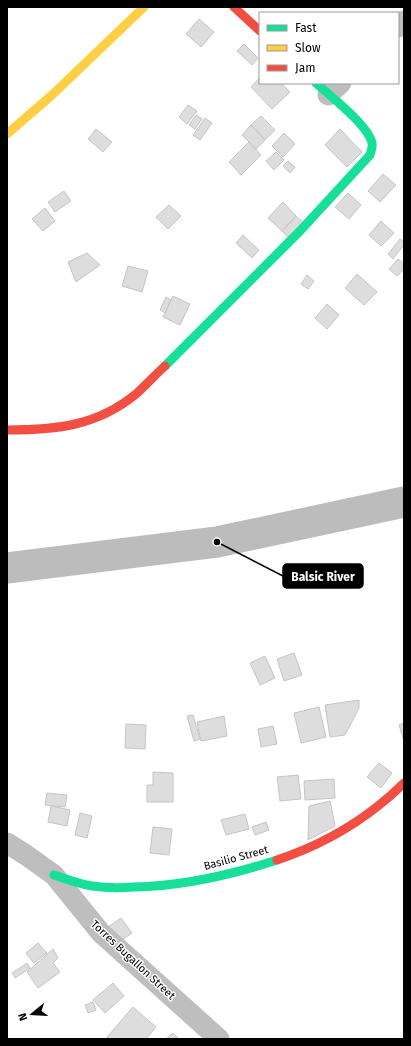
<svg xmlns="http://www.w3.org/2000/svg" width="411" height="1046" viewBox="0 0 411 1046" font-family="'Fira Sans',sans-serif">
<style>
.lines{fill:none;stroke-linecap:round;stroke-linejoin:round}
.river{stroke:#bcbcbc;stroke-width:31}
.building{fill:#ddd;stroke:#c5c5c5}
.street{stroke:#bebebe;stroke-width:21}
.fast{stroke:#16e098;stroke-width:9}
.slow{stroke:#ffcf43;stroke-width:9}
.jam{stroke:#f24e42;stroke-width:9}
.labels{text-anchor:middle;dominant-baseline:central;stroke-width:3;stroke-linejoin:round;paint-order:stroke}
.street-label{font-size:11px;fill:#000;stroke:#fff}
.leader{fill:none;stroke:#000;stroke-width:1.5}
.callout-dot{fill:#000;stroke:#fff;stroke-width:1.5}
.callout{fill:#000;stroke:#000;stroke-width:1.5}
.callout-label{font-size:12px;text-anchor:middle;font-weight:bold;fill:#fff}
</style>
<rect width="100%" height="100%" fill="#fff"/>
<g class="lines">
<!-- river -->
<path class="river" d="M 7,568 L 217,542 L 404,502"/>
</g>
<!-- building -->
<path class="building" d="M 199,19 L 214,32 L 201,47 L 186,34 Z
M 244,44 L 258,58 L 252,65 L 237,51 Z
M 260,77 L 260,83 L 281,83 L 290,92 L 272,109 L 251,87 Z
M 188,105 L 197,111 L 187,124 L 179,117 Z
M 196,115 L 202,119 L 195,129 L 189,125 Z
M 261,116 L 275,130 L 265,140 L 251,125 Z
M 205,118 L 212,123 L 200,140 L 193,135 Z
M 251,125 L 265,140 L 256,149 L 242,135 Z
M 96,129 L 112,142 L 103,152 L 88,139 Z
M 340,129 L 362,152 L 347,167 L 325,145 Z
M 284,133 L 295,144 L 283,157 L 272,146 Z
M 249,142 L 261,155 L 241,175 L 229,162 Z
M 276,152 L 284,160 L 274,170 L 266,161 Z
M 288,161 L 295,167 L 290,173 L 283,166 Z
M 383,174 L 396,185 L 380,202 L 368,191 Z
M 64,191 L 71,201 L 55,212 L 48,202 Z
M 348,193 L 361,205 L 349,219 L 335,207 Z
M 283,202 L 296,216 L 282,231 L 268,218 Z
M 169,205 L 181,216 L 168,229 L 156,217 Z
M 45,208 L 55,221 L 43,231 L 32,219 Z
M 296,216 L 304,223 L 290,239 L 282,231 Z
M 381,221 L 394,233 L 381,246 L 369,235 Z
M 243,235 L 259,250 L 252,258 L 236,243 Z
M 400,239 L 404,242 L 404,245 L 393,259 L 388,254 Z
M 87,253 L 100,265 L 76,282 L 68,262 Z
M 398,259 L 404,264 L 404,269 L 397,276 L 389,269 Z
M 128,266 L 148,271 L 142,292 L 122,286 Z
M 357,274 L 377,292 L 364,305 L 345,288 Z
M 307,275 L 314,281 L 308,289 L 301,284 Z
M 173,296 L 190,304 L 180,325 L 163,317 Z
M 166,297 L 171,300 L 165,313 L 160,310 Z
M 327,304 L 339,315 L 327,329 L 315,318 Z
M 294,653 L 302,675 L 284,681 L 277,659 Z
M 265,656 L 275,678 L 260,685 L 250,663 Z
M 359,700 L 359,708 L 345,735 L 330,737 L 325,705 Z
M 319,707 L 326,737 L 301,743 L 294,713 Z
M 193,715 L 200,739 L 194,741 L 187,716 Z
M 224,716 L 227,736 L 201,741 L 197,722 Z
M 404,723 L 404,737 L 403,738 L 399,725 Z
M 126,724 L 146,725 L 145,749 L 125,748 Z
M 273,726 L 277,744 L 261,747 L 258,729 Z
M 379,763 L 392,773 L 381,788 L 367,777 Z
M 153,772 L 173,773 L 173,802 L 147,802 L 147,785 L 153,785 Z
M 298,775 L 301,799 L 280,801 L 277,777 Z
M 334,779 L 335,798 L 305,800 L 304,781 Z
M 47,793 L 67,795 L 65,807 L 45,805 Z
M 330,801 L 335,826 L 308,840 L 309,806 Z
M 51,806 L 70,810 L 67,826 L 48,822 Z
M 80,813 L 92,816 L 87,838 L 75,835 Z
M 245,814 L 249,829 L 226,835 L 221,820 Z
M 266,822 L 269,830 L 255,835 L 252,827 Z
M 153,827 L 172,829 L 169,855 L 150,853 Z
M 121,918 L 132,933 L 119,942 L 108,927 Z
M 38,943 L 47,953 L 34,963 L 26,953 Z
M 53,949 L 58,958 L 53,963 L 60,972 L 38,988 L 27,972 Z
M 27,963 L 30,968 L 15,978 L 12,973 Z
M 113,983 L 124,996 L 105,1013 L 93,1000 Z
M 93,1002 L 96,1010 L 88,1013 L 85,1005 Z
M 133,1007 L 156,1027 L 146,1039 L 110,1039 L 107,1037 Z
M 173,1033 L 179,1039 L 166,1039 Z"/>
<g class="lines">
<!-- street -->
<path class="street" d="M 398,27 L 404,21
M 328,95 L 341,83
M 7,843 L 26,855 L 54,875 L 101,933 L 219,1039"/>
<!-- fast -->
<path class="fast" d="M 165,366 L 300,231 L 370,155 C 371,151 373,147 372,143 C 368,125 330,96 316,83
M 54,875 C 66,879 79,884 92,886 C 106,888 120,888 134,887 C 183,886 231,875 277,860"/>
<!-- slow -->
<path class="slow" d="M 7,134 L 52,95 L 144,7"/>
<!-- jam -->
<path class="jam" d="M 234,7 L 260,31
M 7,430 C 56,430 97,426 136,394 C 146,385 155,375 165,366
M 277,860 C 313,848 349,829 378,806 C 387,799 396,791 404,783"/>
</g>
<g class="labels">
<!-- street labels -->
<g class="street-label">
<text transform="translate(236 858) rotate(-15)">Basilio Street</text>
<text transform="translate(133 960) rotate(43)">Torres Bugallon Street</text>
</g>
</g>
<!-- callouts -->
<path class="leader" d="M217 542L283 576"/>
<circle class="callout-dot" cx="217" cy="542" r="4"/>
<rect class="callout" x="283" y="564" width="80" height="24" rx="4"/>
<g class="callout-label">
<text x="323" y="581">Balsic River</text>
</g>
<!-- border -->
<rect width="411" height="1046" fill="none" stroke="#000000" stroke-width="16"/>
<!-- legend -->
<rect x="259" y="12" width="140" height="72" fill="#ffffff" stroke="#999999"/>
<rect x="267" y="25" width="20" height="6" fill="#16e098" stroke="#999999"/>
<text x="295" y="32" font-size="12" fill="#000000">Fast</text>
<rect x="267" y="45" width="20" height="6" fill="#ffcf43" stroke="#999999"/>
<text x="295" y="52" font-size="12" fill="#000000">Slow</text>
<rect x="267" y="65" width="20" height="6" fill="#f24e42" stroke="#999999"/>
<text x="295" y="72" font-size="12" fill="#000000">Jam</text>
<!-- north arrow -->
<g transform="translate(32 1014) rotate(252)" stroke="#ffffff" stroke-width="3" paint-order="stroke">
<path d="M0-3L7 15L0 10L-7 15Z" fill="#000000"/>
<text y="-6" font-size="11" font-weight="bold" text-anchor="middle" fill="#000000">N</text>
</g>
</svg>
